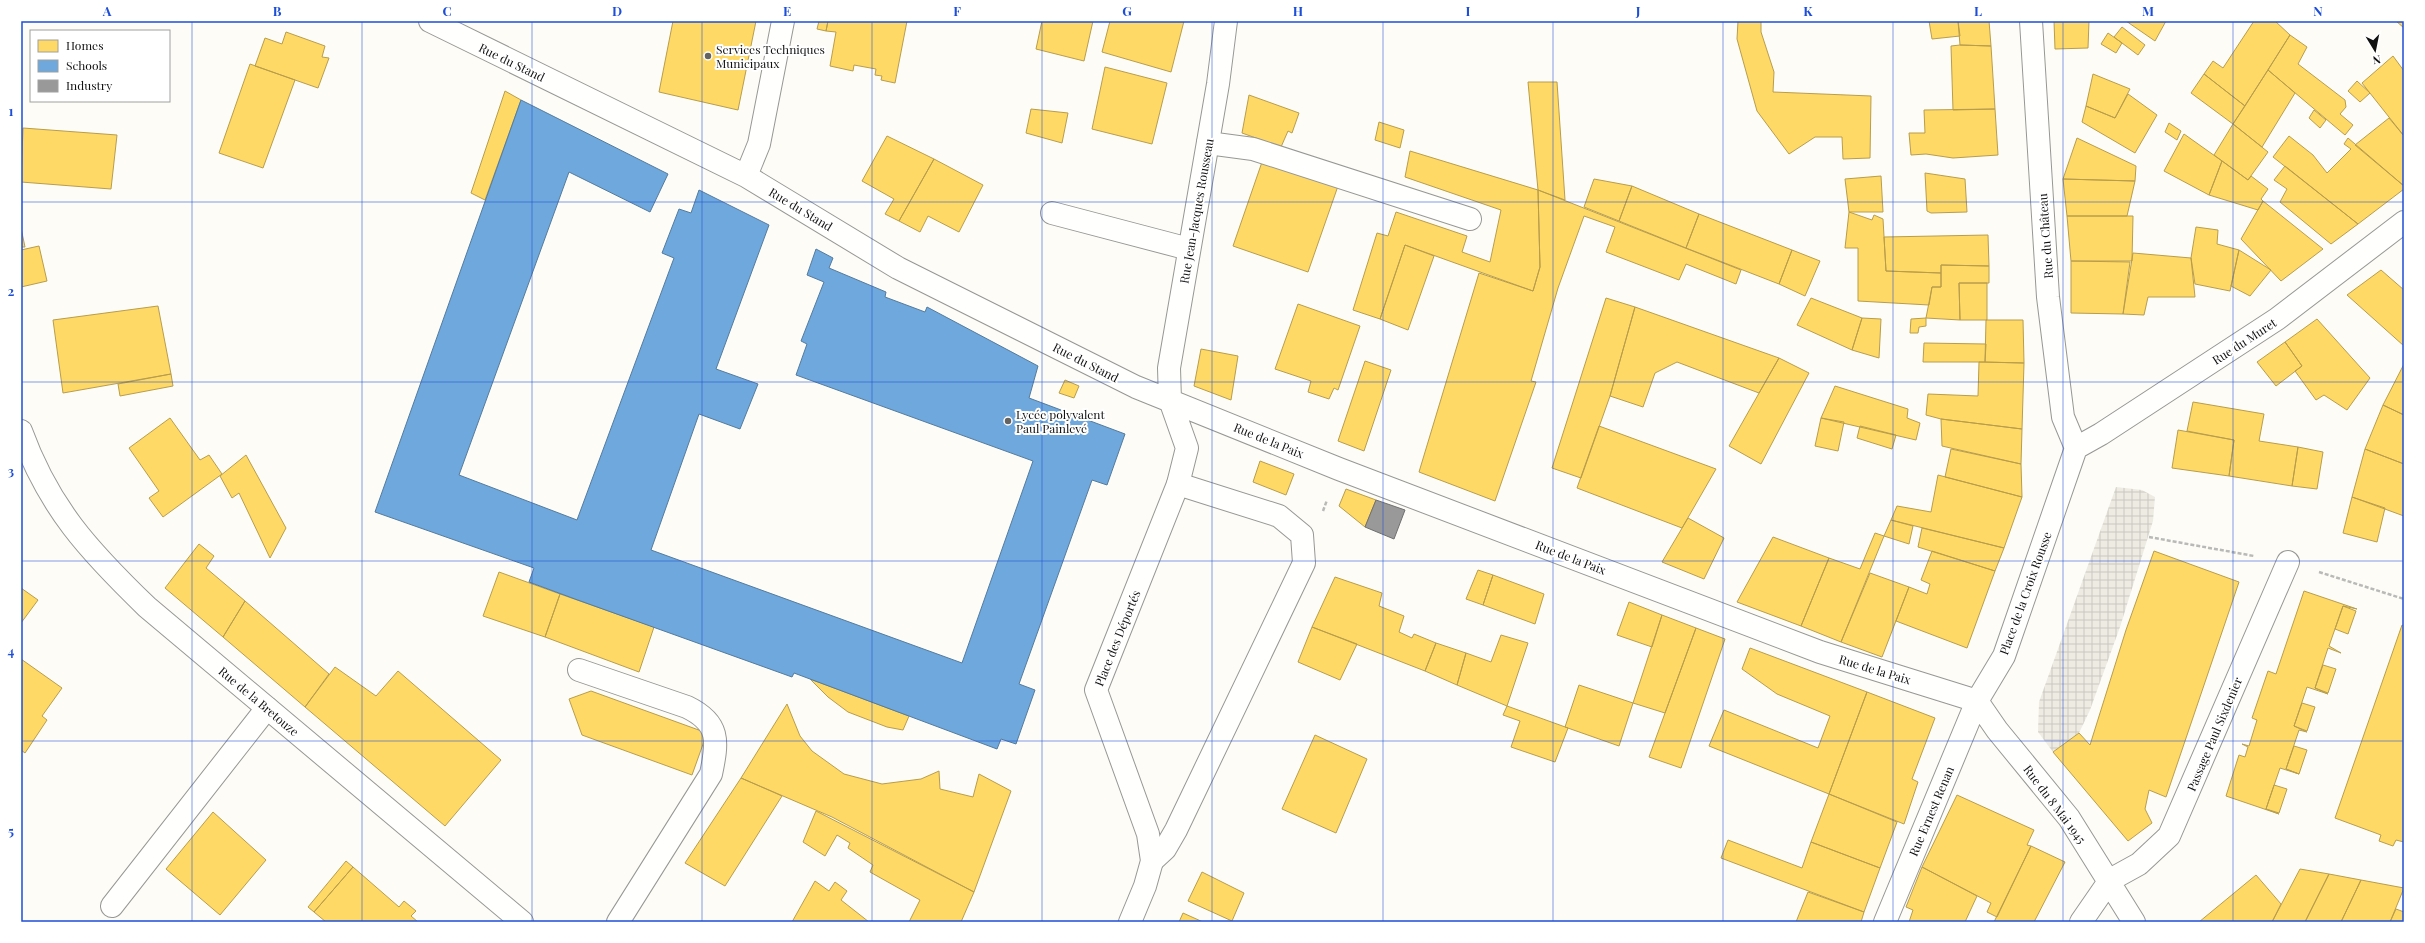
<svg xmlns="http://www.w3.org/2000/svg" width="2425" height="943" viewBox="0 0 2425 943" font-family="'Playfair Display',serif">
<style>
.plaza{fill:url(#plaza-grid)}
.homes{fill:#ffd966;stroke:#b89d4c}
.schools{fill:#6fa8dc;stroke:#537b9f}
.industry{fill:#999;stroke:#707070}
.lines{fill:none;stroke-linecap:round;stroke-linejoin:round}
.service-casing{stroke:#979795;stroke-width:24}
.minor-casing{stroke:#979795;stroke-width:24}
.path{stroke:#b9b9b8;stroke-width:2.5;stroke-dasharray:4 2;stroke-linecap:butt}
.service{stroke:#fffffe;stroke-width:22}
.minor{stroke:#fffffe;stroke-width:22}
.grid{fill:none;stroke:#1d4ed8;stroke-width:1;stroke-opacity:0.55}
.poi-dot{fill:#646362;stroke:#fff;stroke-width:1.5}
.labels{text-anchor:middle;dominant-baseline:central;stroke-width:4;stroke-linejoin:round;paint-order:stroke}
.poi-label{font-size:12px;fill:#111;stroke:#fff;text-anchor:start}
.street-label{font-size:12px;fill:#111;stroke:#fff}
.neatline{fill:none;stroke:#1d4ed8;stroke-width:1.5}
.grid-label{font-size:13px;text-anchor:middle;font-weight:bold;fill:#1d4ed8}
</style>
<defs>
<pattern id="plaza-grid" width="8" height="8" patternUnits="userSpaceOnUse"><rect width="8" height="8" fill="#edebe2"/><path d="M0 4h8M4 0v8" fill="none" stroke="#cac8c1"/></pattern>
</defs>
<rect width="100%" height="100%" fill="#fdfcf7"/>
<!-- plaza -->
<path class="plaza" d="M 2116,487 L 2142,490 L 2155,497 L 2153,521 L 2120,627 L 2090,710 L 2079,733 L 2053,752 L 2038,732 L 2039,702 Z"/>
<!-- homes -->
<path class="homes" d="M 673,21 L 756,21 L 738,110 L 659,92 Z
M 819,21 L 828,21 L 826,31 L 817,29 Z
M 828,21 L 907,21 L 895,83 L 881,80 L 882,76 L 875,75 L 876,69 L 854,65 L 853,71 L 830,66 L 836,32 L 826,31 Z
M 1042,21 L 1093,21 L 1084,61 L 1036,49 Z
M 1110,21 L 1184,21 L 1171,72 L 1102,52 Z
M 1738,21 L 1761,21 L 1761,32 L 1774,72 L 1773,92 L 1871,96 L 1870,158 L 1843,159 L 1842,137 L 1815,137 L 1789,154 L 1757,111 L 1737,39 Z
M 1929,21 L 1958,21 L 1960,36 L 1932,39 Z
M 1958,21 L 1989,21 L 1991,46 L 1960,45 Z
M 2054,21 L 2089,21 L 2088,48 L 2055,49 Z
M 2126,21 L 2166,21 L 2155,41 Z
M 2254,21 L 2275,21 L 2290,35 L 2245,106 L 2204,74 L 2213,61 L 2223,68 Z
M 2396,21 L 2404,21 L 2404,28 Z
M 2122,27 L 2145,45 L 2138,55 L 2114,37 Z
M 286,32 L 325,46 L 322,57 L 329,58 L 318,88 L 255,66 L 265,38 L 282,44 Z
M 2108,33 L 2122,43 L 2116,53 L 2101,44 Z
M 2290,35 L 2307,47 L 2298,64 L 2345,100 L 2346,107 L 2340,114 L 2353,125 L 2345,135 L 2268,70 Z
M 1960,45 L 1991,46 L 1995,109 L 1953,110 L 1951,46 Z
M 2393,56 L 2404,71 L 2404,136 L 2362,83 Z
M 250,64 L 295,80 L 263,168 L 219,153 Z
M 1105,67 L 1167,83 L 1152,144 L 1092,129 Z
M 2268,70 L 2295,93 L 2262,147 L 2233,124 Z
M 2093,74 L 2130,89 L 2115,118 L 2086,106 Z
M 2204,74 L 2245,106 L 2233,124 L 2191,93 Z
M 2357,81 L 2370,93 L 2360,102 L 2348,91 Z
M 1528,82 L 1557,82 L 1565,200 L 1538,190 Z
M 505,91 L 521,100 L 485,200 L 471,193 Z
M 2128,94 L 2157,115 L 2135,153 L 2082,122 L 2086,106 L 2115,118 Z
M 1249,95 L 1299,113 L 1292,133 L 1288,131 L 1281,147 L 1242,133 Z
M 1031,109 L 1068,113 L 1062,143 L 1026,133 Z
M 1995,109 L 1998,155 L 1953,158 L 1926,154 L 1911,155 L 1909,133 L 1925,133 L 1924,110 Z
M 2314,110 L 2326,120 L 2320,128 L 2309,118 Z
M 2389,118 L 2404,136 L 2404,186 L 2355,145 Z
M 1379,122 L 1404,130 L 1400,148 L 1375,140 Z
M 2169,123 L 2181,131 L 2177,140 L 2165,132 Z
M 2233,124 L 2268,152 L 2248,180 L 2214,155 Z
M 23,128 L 117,135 L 111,189 L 21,182 Z
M 2184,134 L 2222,161 L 2209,195 L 2164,171 Z
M 887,136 L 934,159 L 899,221 L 885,214 L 894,199 L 862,181 Z
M 2289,136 L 2313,155 L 2327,173 L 2351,149 L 2344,144 L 2348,138 L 2404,186 L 2404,189 L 2358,224 L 2273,157 Z
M 2077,138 L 2136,166 L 2135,181 L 2063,179 Z
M 1410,151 L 1538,190 L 1540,267 L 1533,291 L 1405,245 L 1380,319 L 1353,310 L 1377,233 L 1388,236 L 1396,212 L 1467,236 L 1462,252 L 1490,262 L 1501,210 L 1405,177 Z
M 934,159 L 983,185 L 959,232 L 928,216 L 920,232 L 899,221 Z
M 2222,161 L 2248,180 L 2251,176 L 2268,189 L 2261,199 L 2263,201 L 2258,210 L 2209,195 Z
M 1262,162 L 1338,186 L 1308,272 L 1233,246 Z
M 2285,166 L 2358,224 L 2331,244 L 2280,202 L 2287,189 L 2274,180 Z
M 1925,173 L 1965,179 L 1967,212 L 1931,213 L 1927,211 Z
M 1881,176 L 1883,212 L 1849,212 L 1845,179 Z
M 1594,179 L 1632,186 L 1619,221 L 1584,207 Z
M 2063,179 L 2135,181 L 2127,216 L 2067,216 Z
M 1632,186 L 1699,214 L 1686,248 L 1619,221 Z
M 1538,190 L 1741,270 L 1736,284 L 1686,264 L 1679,280 L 1606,252 L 1615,227 L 1584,216 L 1558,288 L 1531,381 L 1536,382 L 1495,501 L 1419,472 L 1479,273 L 1533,291 L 1540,267 Z
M 2263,201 L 2323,249 L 2281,281 L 2241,239 Z
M 1849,212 L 1872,220 L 1874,215 L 1883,219 L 1886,271 L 1941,273 L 1941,287 L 1932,287 L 1929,305 L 1858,301 L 1858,248 L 1845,248 Z
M 1699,214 L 1792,250 L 1779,284 L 1686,248 Z
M 2067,216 L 2133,216 L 2132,261 L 2071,261 Z
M 2196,227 L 2218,230 L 2217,244 L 2239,250 L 2230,291 L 2195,284 L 2191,258 Z
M 21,228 L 25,247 L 21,247 Z
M 1988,235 L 1989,266 L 1941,265 L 1941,273 L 1886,271 L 1884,237 Z
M 1405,245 L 1434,256 L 1408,330 L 1380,319 Z
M 39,246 L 47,281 L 21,287 L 21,250 Z
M 1792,250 L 1820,261 L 1805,296 L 1779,284 Z
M 2239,250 L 2271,270 L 2250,296 L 2231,286 Z
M 2133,253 L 2191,258 L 2195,297 L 2148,297 L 2144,315 L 2123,314 Z
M 2071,261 L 2130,262 L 2123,314 L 2071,313 Z
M 1941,265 L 1989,266 L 1989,283 L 1959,283 L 1960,320 L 1926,318 L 1932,287 L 1941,287 Z
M 2381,270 L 2404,290 L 2404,346 L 2347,295 Z
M 1959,283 L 1987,283 L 1987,320 L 1960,320 Z
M 1606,298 L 1635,307 L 1610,396 L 1581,478 L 1552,468 Z
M 1811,298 L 1862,318 L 1852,350 L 1797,325 Z
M 1298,304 L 1360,326 L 1338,390 L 1334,388 L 1329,399 L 1308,392 L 1311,381 L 1275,369 Z
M 158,306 L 171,374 L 63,393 L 53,320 Z
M 1635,307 L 1779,358 L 1759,393 L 1677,362 L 1655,373 L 1643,407 L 1610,396 Z
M 1862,318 L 1881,319 L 1879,358 L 1852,350 Z
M 1926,318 L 1926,326 L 1919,327 L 1918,333 L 1910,333 L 1911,319 Z
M 2317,319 L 2370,378 L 2347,410 L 2324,395 L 2316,400 L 2295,371 L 2302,366 L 2285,342 Z
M 1986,320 L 2023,320 L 2024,363 L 1985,362 Z
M 2285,342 L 2302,366 L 2276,386 L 2257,362 Z
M 1924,343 L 1986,344 L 1985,362 L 1923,362 Z
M 1201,349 L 1238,356 L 1231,400 L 1194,386 Z
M 1779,358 L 1809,373 L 1761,464 L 1729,446 Z
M 1365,361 L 1391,370 L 1364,451 L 1338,441 Z
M 1979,362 L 2024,363 L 2022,429 L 1941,419 L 1926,415 L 1928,394 L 1978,396 Z
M 2404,364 L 2404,415 L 2383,405 Z
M 171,374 L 173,386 L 120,396 L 118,384 Z
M 1065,380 L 1079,386 L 1074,398 L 1059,393 Z
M 1835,386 L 1908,409 L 1907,418 L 1920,423 L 1916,440 L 1821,418 Z
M 2193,402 L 2264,414 L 2259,441 L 2298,447 L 2292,486 L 2229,476 L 2234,440 L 2187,431 Z
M 2383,405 L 2404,415 L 2404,464 L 2365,449 Z
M 170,418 L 200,460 L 209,455 L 222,474 L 163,517 L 149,498 L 159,491 L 129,448 Z
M 1821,418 L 1844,422 L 1838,451 L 1815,446 Z
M 1941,419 L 2022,429 L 2021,464 L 1942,446 Z
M 1599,426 L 1716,469 L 1682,528 L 1577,488 Z
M 1860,426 L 1896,435 L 1892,449 L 1857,438 Z
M 2178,430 L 2234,440 L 2229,476 L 2172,468 Z
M 2298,447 L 2323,452 L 2317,489 L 2292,486 Z
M 1951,449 L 2021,464 L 2022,497 L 1945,477 Z
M 2365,449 L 2404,464 L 2404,516 L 2352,497 Z
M 246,455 L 286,528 L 270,558 L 239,493 L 232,498 L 220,476 Z
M 1260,461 L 1294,474 L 1286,495 L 1253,482 Z
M 1938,475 L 2022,497 L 2004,548 L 1891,520 L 1897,506 L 1931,512 Z
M 1346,489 L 1376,500 L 1365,527 L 1339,506 Z
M 2352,497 L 2385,508 L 2377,542 L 2343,533 Z
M 1688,518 L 1724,538 L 1704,579 L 1662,562 Z
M 1891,520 L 1913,526 L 1909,544 L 1884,536 Z
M 1922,528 L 2004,548 L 1995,571 L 1918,547 Z
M 1875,533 L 1884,536 L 1841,642 L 1801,626 L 1829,558 L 1860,569 Z
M 1773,537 L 1829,558 L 1801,626 L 1737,602 Z
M 199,544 L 214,556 L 206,568 L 245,601 L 223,637 L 165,588 Z
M 1932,551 L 1995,571 L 1967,648 L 1896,621 L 1909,587 L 1927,594 L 1930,584 L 1921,580 Z
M 2154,551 L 2239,582 L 2166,797 L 2149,790 L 2145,809 L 2152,823 L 2128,841 L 2053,752 L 2079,733 L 2090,745 L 2126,630 Z
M 1478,570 L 1493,575 L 1483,605 L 1466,599 Z
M 499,572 L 560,594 L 545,637 L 483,616 Z
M 1870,573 L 1909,587 L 1882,657 L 1841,642 Z
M 1493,575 L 1544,594 L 1535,624 L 1483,605 Z
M 1335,577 L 1382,593 L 1379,606 L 1404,616 L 1399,632 L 1412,638 L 1414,634 L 1436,643 L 1425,671 L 1312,627 Z
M 21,588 L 38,600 L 21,623 Z
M 2304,591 L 2357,609 L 2343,606 L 2329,646 L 2341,653 L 2328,648 L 2315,688 L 2328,694 L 2307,687 L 2294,726 L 2307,732 L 2299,730 L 2286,769 L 2299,774 L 2280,768 L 2266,809 L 2279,814 L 2226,796 L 2239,755 L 2245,757 L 2248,747 L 2242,744 L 2249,746 L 2257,720 L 2252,718 L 2268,671 L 2276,674 Z
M 560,594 L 654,627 L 639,672 L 545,637 Z
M 245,601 L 329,674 L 305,707 L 223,637 Z
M 1629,602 L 1662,615 L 1652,647 L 1617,635 Z
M 2343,606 L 2356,611 L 2348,634 L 2335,629 Z
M 1662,615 L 1696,628 L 1665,713 L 1633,703 Z
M 2402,625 L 2404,626 L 2404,842 L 2396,840 L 2393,846 L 2379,841 L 2381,835 L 2335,818 Z
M 1312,627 L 1357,644 L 1340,680 L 1298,662 Z
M 1696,628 L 1725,639 L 1681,768 L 1649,757 Z
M 1501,635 L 1528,643 L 1507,706 L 1457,685 L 1466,653 L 1491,662 Z
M 1436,643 L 1466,653 L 1457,685 L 1425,671 Z
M 1750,648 L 1867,692 L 1829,794 L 1709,746 L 1724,710 L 1818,748 L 1830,716 L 1777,694 L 1742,669 Z
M 21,659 L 62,688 L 42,716 L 47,720 L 25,753 L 21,750 Z
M 2323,665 L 2336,669 L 2328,693 L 2315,688 Z
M 335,667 L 376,696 L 398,671 L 501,760 L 445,826 L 305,707 Z
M 810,679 L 909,716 L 903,730 L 887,727 L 848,712 L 828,697 Z
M 1579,685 L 1633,703 L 1619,746 L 1565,727 Z
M 591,691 L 707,733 L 692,775 L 582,735 L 569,699 Z
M 1867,692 L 1935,718 L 1912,779 L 1918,782 L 1904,824 L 1829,794 Z
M 2302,703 L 2315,707 L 2307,731 L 2294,726 Z
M 787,704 L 800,736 L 812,751 L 844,774 L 882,784 L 921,779 L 939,771 L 940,789 L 973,797 L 979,774 L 1011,791 L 974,892 L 832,817 L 741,778 Z
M 1507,706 L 1568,728 L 1555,762 L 1511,747 L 1520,721 L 1503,715 Z
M 1315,735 L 1367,759 L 1336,833 L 1282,809 Z
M 2294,746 L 2307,750 L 2299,774 L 2286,769 Z
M 741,778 L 782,796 L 725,886 L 685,863 Z
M 2274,785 L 2287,789 L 2279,813 L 2266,809 Z
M 1829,794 L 1897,822 L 1880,868 L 1811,842 Z
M 1957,795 L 2034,830 L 2027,845 L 2031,846 L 1997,917 L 1987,912 L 1991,903 L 1922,867 Z
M 816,811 L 974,892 L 961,922 L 909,922 L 920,900 L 870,872 L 873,865 L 848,848 L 850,843 L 837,835 L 825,856 L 803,842 Z
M 213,812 L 266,860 L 220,915 L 166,869 Z
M 1728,840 L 1802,868 L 1811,842 L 1880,868 L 1864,912 L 1721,858 Z
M 2031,846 L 2065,862 L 2034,922 L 1994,922 Z
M 346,861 L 353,867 L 314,912 L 308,907 Z
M 353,867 L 399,907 L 404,901 L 416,911 L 411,916 L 418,922 L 326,922 L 314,912 Z
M 1922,867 L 1977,896 L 1965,922 L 1909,922 L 1913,910 L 1906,907 Z
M 2300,869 L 2329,874 L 2305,922 L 2272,922 Z
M 1202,872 L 1244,893 L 1232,921 L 1188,901 Z
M 2329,874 L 2361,880 L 2341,922 L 2305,922 Z
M 2256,875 L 2281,904 L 2272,922 L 2199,922 Z
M 2361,880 L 2404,888 L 2390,922 L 2341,922 Z
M 815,881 L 829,891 L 835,882 L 847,891 L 841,900 L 869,922 L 792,922 Z
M 1808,892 L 1864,912 L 1861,922 L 1796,922 Z
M 2396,909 L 2404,912 L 2404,922 L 2390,922 Z
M 1183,913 L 1203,922 L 1179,922 Z"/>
<!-- schools -->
<path class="schools" d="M 521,100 L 668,174 L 650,212 L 569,172 L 459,475 L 577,520 L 674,258 L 662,253 L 679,209 L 691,213 L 699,190 L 769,225 L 716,369 L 758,384 L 740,429 L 699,414 L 651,550 L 962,663 L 1033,461 L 796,375 L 807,344 L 801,341 L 824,282 L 807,275 L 816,249 L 833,258 L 829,268 L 886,292 L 885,297 L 925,312 L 927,307 L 1038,366 L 1029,398 L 1125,434 L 1107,485 L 1092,480 L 1019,684 L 1035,690 L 1016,744 L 1001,739 L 997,749 L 794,673 L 792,677 L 575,599 L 529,582 L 534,568 L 375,512 Z"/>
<!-- industry -->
<path class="industry" d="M 1376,500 L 1405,510 L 1394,539 L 1365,527 Z"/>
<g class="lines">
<defs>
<path id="service" d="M 1208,143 L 1253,149 L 1470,219
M 1052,213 L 1189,249
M 579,670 L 687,707 C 720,723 718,741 711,774 L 618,922
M 1152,861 L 1165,849 L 1176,830 L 1304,563 L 1302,535 L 1279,516 L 1178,484
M 112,906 L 267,708"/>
<path id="minor" d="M 430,21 L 746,176 L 898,268 L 1136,387 L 1339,469 L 1820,652 L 1977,701
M 2031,21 L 2048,297 L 2063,417 L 2076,448
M 746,176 L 759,144 L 783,21
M 21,431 C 49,508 89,551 147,607 L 522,922
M 2076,448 L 2101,434 L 2277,319 L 2404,222
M 1977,701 L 1997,730 L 2069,818 L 2134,922
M 1130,922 L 1145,886 L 1152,861 L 1148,834 L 1096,690 L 1178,484 L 1187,448 L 1170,400 L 1169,368 L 1218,84 L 1226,21
M 1885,922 L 1977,701 L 2004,656 L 2076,448
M 2081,922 L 2110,880 L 2139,864 L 2169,836 L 2288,562"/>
</defs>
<!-- service casing -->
<use href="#service" class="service-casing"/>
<!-- minor casing -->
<use href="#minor" class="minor-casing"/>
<!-- path -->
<path class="path" d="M 1323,511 L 1327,500
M 2149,537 L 2254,556
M 2319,572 L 2404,599"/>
<!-- service -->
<use href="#service" class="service"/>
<!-- minor -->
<use href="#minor" class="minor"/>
</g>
<!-- grid -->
<path class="grid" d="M 192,21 L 192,922M 362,21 L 362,922M 532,21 L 532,922M 702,21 L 702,922M 872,21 L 872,922M 1042,21 L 1042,922M 1212,21 L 1212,922M 1383,21 L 1383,922M 1553,21 L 1553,922M 1723,21 L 1723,922M 1893,21 L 1893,922M 2063,21 L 2063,922M 2233,21 L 2233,922M 21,202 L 2404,202M 21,382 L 2404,382M 21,561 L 2404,561M 21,741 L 2404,741"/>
<!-- markers -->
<g class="poi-dot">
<circle cx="708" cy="56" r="4"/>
<circle cx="1008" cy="421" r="4"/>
</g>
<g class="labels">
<!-- poi labels -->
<g class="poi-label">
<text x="716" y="49">Services Techniques<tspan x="716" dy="14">Municipaux</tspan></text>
<text x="1016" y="414">Lycée polyvalent<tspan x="1016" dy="14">Paul Painlevé</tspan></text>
</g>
<!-- street labels -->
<g class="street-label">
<text transform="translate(512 62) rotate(26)">Rue du Stand</text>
<text transform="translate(801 209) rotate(31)">Rue du Stand</text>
<text transform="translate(1196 211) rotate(-80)">Rue Jean-Jacques Rousseau</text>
<text transform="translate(2045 236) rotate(-94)">Rue du Château</text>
<text transform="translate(2244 341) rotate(-33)">Rue du Muret</text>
<text transform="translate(1086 362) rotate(27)">Rue du Stand</text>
<text transform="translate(1269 440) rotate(22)">Rue de la Paix</text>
<text transform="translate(1571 557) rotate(21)">Rue de la Paix</text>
<text transform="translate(2025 593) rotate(-70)">Place de la Croix Rousse</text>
<text transform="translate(1117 638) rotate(-68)">Place des Déportés</text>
<text transform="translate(1875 669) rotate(17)">Rue de la Paix</text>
<text transform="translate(259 701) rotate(40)">Rue de la Bretouze</text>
<text transform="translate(2214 734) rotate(-67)">Passage Paul Sixdenier</text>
<text transform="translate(2055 804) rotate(53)">Rue du 8 Mai 1945</text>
<text transform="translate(1931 811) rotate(-67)">Rue Ernest Renan</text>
</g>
</g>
<!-- border -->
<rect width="2425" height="943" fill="none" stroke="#ffffff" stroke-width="44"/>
<!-- legend -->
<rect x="30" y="30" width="140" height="72" fill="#ffffff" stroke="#a0a0a0"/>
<rect x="38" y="40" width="20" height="12" fill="#ffd966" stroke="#a0a0a0"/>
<text x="66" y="50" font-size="12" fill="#111111">Homes</text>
<rect x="38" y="60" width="20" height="12" fill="#6fa8dc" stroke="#a0a0a0"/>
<text x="66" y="70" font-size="12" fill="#111111">Schools</text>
<rect x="38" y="80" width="20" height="12" fill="#999999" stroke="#a0a0a0"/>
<text x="66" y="90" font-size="12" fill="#111111">Industry</text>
<!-- north arrow -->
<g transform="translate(2375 50) rotate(170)" stroke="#ffffff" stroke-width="3" paint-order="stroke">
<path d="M0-3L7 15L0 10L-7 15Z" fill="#111111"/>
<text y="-6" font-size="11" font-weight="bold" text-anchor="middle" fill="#111111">N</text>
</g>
<rect x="22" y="22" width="2381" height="899" class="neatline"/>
<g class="grid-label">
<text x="107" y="16">A</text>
<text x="277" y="16">B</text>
<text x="447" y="16">C</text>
<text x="617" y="16">D</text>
<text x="787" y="16">E</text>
<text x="957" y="16">F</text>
<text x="1127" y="16">G</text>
<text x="1298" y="16">H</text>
<text x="1468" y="16">I</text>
<text x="1638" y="16">J</text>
<text x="1808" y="16">K</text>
<text x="1978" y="16">L</text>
<text x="2148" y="16">M</text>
<text x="2318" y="16">N</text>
<text x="11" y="116">1</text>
<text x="11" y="296">2</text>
<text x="11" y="476">3</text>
<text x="11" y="656">4</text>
<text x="11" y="836">5</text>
</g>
</svg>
